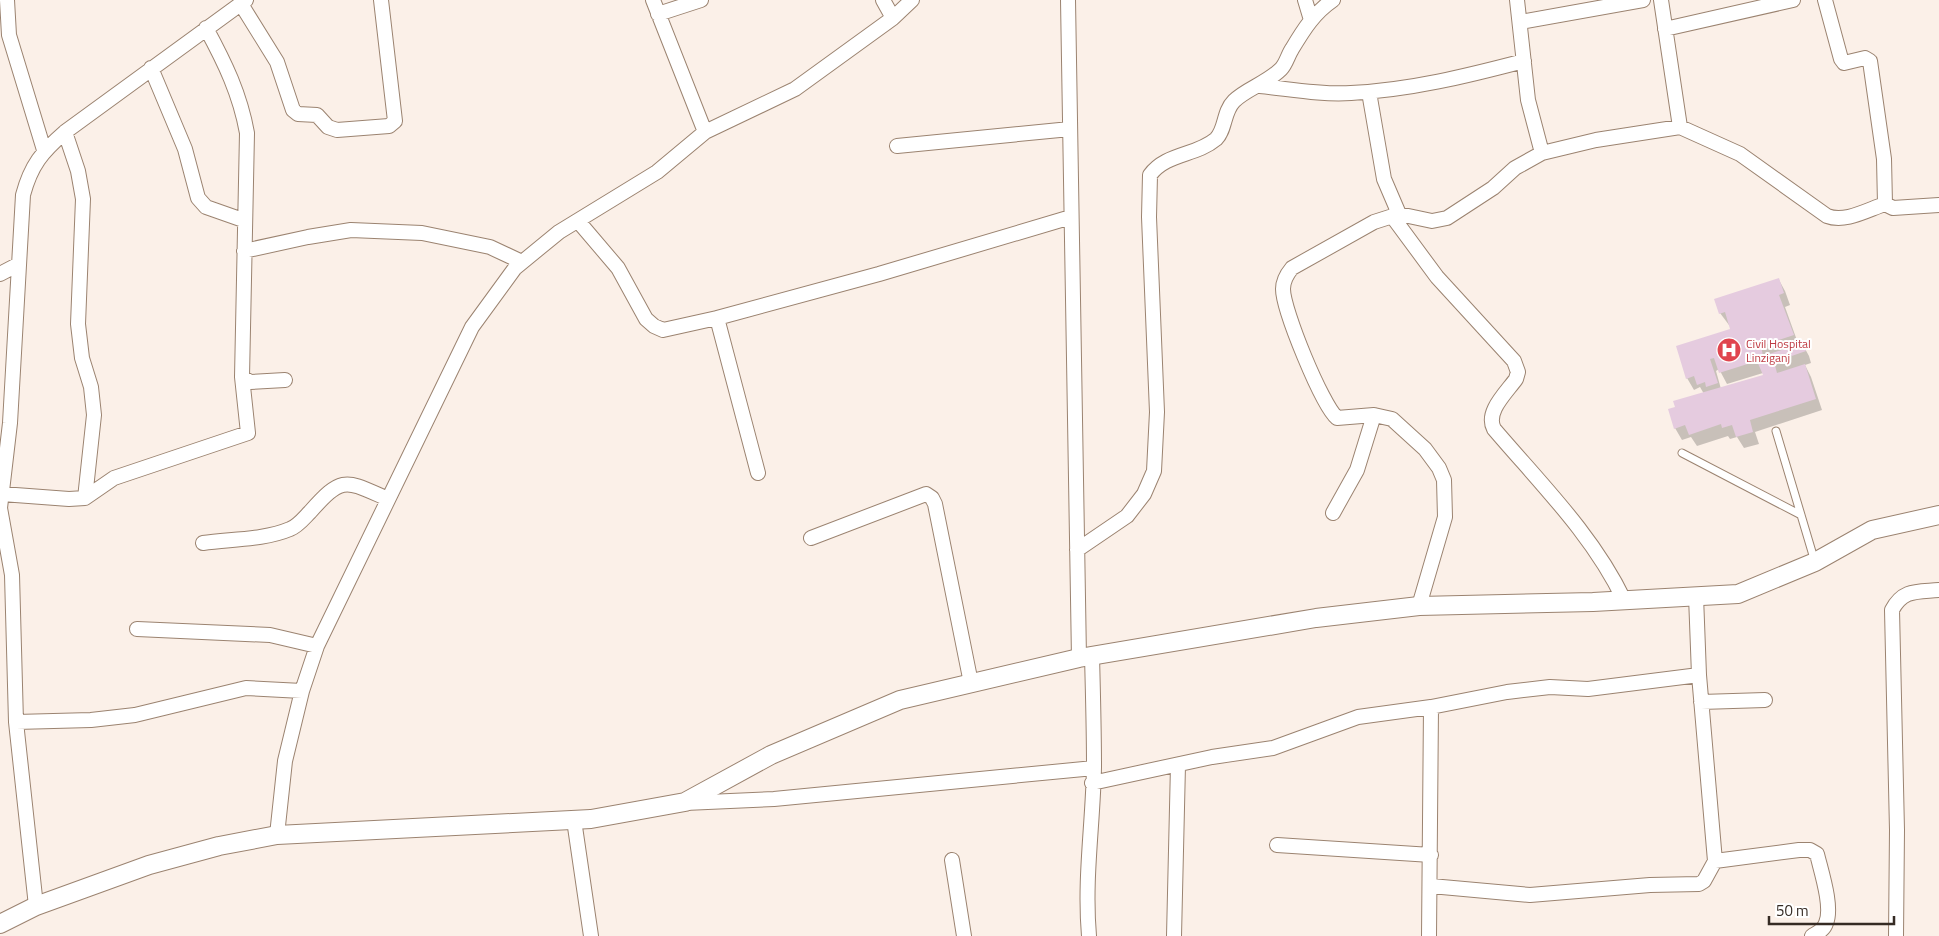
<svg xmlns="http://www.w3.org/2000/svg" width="1939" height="936" viewBox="0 0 1939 936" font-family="'Titillium Web',sans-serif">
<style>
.shadow{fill:#0003;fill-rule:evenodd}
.building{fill:#e5cbdf}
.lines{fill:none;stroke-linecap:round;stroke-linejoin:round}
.service-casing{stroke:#9b8370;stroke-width:9}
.minor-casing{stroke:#9b8370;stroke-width:16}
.tertiary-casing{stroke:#9b8370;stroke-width:20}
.service{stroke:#fff;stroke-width:7}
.minor{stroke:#fff;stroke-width:14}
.tertiary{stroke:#fff;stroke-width:18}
.labels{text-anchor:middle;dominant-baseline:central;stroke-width:4;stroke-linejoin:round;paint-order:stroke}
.health-label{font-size:12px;fill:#be3a42;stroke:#fff;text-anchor:start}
</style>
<rect width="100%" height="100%" fill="#fbf0e8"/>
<!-- shadow -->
<path class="shadow" d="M 1779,280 L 1785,291 L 1790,305 L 1785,307 L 1799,346 L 1803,345 L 1809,356 L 1811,363 L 1805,365 L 1811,377 L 1822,410 L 1755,432 L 1759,444 L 1744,448 L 1737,437 L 1730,439 L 1728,436 L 1697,446 L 1691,437 L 1682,440 L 1675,428 L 1704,394 L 1700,387 L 1694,390 L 1687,378 L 1732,329 L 1720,313 ZM 1719,369 L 1727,384 L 1763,373 L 1764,376 L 1721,389 L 1716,371 Z"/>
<!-- building -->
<path class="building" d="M 1779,278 L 1784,293 L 1779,295 L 1794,335 L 1761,346 L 1763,356 L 1803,343 L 1806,351 L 1774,362 L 1777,373 L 1805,364 L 1816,399 L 1750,420 L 1753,432 L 1736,437 L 1732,425 L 1722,428 L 1721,424 L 1689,435 L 1685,425 L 1674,429 L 1668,409 L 1675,407 L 1673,401 L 1763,375 L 1757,361 L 1719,373 L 1714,358 L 1710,359 L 1718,383 L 1706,387 L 1705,382 L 1697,385 L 1694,376 L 1686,379 L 1676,346 L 1730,329 L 1725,312 L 1719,314 L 1714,299 Z"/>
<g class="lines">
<defs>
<path id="service" d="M 1776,431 L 1815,562
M 1682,453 L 1801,515"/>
<path id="minor" d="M 7,0 L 9,35 L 44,150
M 653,0 L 705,132
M 883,0 L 893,18
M 1068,0 L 1079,658
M 1305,0 L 1311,20
M 1517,0 L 1528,100 L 1542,153
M 1825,0 L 1841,59 L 1844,63 L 1865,58 L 1870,61 L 1884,159 L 1885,204 L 1893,208 L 1939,205
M 241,4 L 277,62 L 293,110 L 298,114 L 317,115 L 328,127 L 337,130 L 389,126 L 395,121 L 381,0
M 658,14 L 701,0
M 1520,22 L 1643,0
M 206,28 C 225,63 240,94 247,133 L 242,377 L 250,382 L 285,380
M 1665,29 L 1793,0
M 151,68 L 185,149 L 198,198 L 206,207 L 243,220
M 1260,86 C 1290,89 1321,95 1351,93 C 1410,90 1467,76 1524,61
M 1369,92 L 1384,179 L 1399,214
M 1680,127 L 1740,154 L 1827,216 C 1845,223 1867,210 1885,204
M 65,132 L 78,171 L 83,199 L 78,324 L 82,358 L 91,387 L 94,415 L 85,498
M 897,146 L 1070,129
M 1392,216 L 1437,277 L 1514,361 L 1518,372 L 1516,379 C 1506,393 1485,412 1494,429 C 1540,483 1593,535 1624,600
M 578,221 L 618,268 L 646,319 L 654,326 L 663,330 L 717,318
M 244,251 L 308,237 L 351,230 L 422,233 L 490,247 L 522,262
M 0,274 L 19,264
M 758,473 L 717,318 L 879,274 L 1071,217
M 2,494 L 69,499 L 85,498 L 114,478 L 248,433 L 242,377
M 0,508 L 10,423 L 23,195 C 31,165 42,152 65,132 L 246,0
M 0,508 L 12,575 L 16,722 L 36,906
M 1333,513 L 1357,470 L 1374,415
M 811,538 L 926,494 L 932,498 L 935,504 L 971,683
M 203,543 C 230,539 264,540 290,529 C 298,526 304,518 310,512 C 343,475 345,480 388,499
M 1077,550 L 1127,516 L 1144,494 L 1154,471 L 1157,412 L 1149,217 L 1150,175 C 1166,153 1196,156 1216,139 C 1226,129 1223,112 1234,101 C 1246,89 1267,83 1281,69 C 1286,64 1288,55 1292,49 C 1304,29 1314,13 1333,0
M 1419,606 L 1445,517 L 1444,480 L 1439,468 L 1425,449 L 1392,419 L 1374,415 L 1337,418 C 1322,405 1283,310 1283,289 C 1283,280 1287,274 1292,268 L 1374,222 L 1399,214 L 1432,221 L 1447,218 L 1493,188 L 1515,168 L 1542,153 L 1596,140 L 1680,127 L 1661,0
M 137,629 L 270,635 L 317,646
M 1701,702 L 1765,700
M 16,722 L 91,720 L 135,715 L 246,688 L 302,691
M 1092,783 L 1212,757 L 1273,748 L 1358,717 L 1431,707 L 1507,692 L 1550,687 L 1588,689 L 1699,675
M 685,803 L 774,799 L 1094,768
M 574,820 L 591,936
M 277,835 L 285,761 L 302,691 L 317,646 L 472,327 L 515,268 L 559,232 L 657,172 L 705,132 L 795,89 L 893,18 L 912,0
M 1277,845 L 1431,855
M 952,860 L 964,936
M 1715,861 L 1799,850 L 1810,850 L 1817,854 C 1821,871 1833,907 1826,923 C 1824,930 1817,933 1812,936
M 1431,886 L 1530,895 L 1650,885 L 1699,884 L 1704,881 L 1715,861 L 1699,675 L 1696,596
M 1089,936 C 1084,879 1093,824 1094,767 C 1094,730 1093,693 1092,656
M 1174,936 L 1178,765
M 1429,936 L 1431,707
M 1896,936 L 1897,830 L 1892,610 C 1903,589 1917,592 1939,590"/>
<path id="tertiary" d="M 0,924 L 36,906 L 149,865 L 219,846 L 277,835 L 591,819 L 685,802 L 771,755 L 900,700 L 1079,658 L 1316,618 L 1419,606 L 1593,602 L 1738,594 L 1815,562 L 1872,530 L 1939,515"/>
</defs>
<!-- service casing -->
<use href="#service" class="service-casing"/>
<!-- minor casing -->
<use href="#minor" class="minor-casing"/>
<!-- tertiary casing -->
<use href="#tertiary" class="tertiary-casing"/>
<!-- service -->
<use href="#service" class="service"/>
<!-- minor -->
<use href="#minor" class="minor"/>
<!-- tertiary -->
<use href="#tertiary" class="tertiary"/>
</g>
<!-- icons -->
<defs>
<symbol id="hospital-disc" viewBox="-11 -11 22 22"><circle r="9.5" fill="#e0444e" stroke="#fff"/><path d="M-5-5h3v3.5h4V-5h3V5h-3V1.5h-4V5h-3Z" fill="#fff"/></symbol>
</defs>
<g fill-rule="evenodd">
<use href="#hospital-disc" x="1715" y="336" width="28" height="28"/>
</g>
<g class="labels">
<!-- health labels -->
<g class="health-label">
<text x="1746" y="343">Civil Hospital<tspan x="1746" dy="14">Linziganj</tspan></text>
</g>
</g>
<!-- scale -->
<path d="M1769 916v8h125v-8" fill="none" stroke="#352b24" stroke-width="2.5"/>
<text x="1776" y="916" font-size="15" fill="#352b24" stroke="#ffffff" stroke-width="4" paint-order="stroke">50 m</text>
</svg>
